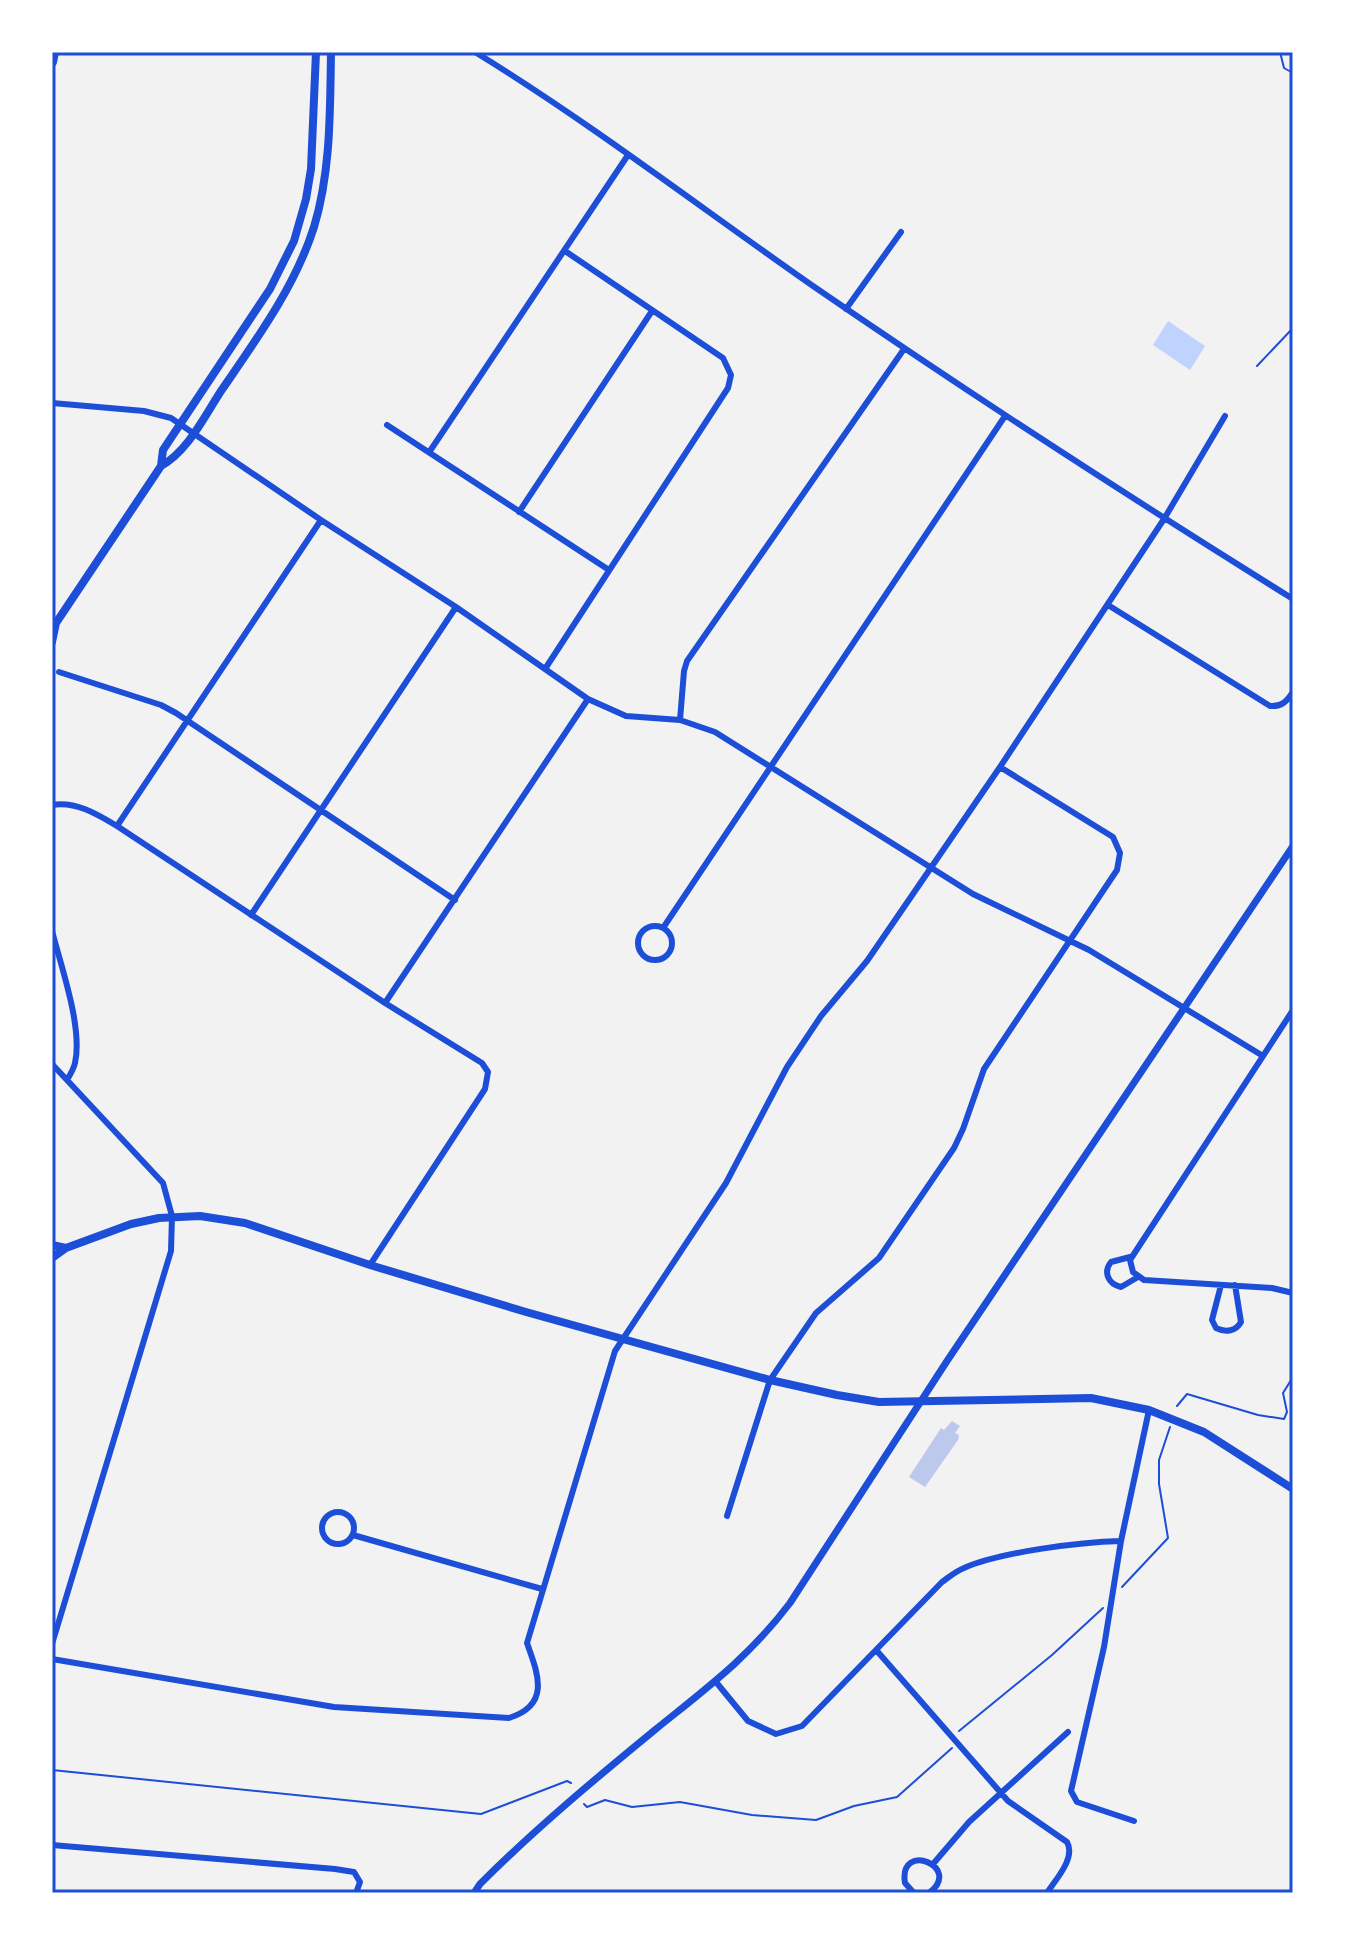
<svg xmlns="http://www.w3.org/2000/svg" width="1345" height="1945" viewBox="0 0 1345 1945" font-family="Cabin,sans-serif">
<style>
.water{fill:#bfd3fe}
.building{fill:#bdc9ec}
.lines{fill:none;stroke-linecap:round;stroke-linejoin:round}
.path{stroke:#1d4ed8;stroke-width:2}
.minor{stroke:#1d4ed8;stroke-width:6}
.tertiary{stroke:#1d4ed8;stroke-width:7}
.secondary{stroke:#1d4ed8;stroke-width:8}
.motorway{stroke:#1d4ed8;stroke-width:10}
.neatline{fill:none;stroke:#1d4ed8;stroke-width:3}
</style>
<rect width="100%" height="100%" fill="#f2f2f2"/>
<!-- water -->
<path class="water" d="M 1168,321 L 1205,346 L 1190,370 L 1153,345 Z"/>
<!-- building -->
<path class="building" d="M 952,1421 L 960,1426 L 955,1433 L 959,1435 L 958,1440 L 925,1487 L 909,1477 L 941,1428 L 944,1430 Z"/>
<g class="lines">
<!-- path -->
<path class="path" d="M 1280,52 L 1284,68 L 1293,73
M 1257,366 L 1293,328
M 1177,1406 L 1187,1394 L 1258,1415 L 1284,1419 L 1287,1412 L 1283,1393 L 1293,1377
M 1122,1587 L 1168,1538 L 1159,1484 L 1159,1460 L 1170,1427
M 959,1731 L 1052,1655 L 1103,1608
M 52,1770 L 481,1814 L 567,1781 L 571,1783
M 584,1804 L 587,1807 L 605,1800 L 632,1807 L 680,1802 L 752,1815 L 816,1820 L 854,1806 L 897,1797 L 952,1748"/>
<!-- minor -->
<path class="minor" d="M 475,52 C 592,124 701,208 813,286 C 970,394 1131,498 1293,599
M 846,309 L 901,232
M 52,403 L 144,411 L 171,418 L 321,520 L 456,607 L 588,699 L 626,716 L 680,720 L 715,732 L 973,894 L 1089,950 L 1263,1056
M 387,425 L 609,570
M 430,451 L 628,155
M 519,512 L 652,311
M 1108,605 L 1270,706 C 1282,707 1287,701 1293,692
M 545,669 L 728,388 L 731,375 L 723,358 L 565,251
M 59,672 L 161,705 L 176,713 L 455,900
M 680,720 L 684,671 L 687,661 L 904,349
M 52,805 C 76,801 97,814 117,826 L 385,1003 L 482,1063 L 488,1072 L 485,1089 L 370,1265
M 117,826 L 321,520
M 251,915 L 456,607
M638 943a17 17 0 1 1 34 0a17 17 0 1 1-34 0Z
M 663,928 L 1005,416
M 52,931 C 61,966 83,1028 75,1063 C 74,1068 70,1075 67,1080
M 385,1003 L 588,699
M 1293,1010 L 1130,1260 L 1133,1272 L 1144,1280 L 1272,1288 L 1293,1293
M 52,1064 L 163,1183 L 172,1216 L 171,1251 L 52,1644
M 1130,1257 L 1111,1262 C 1103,1272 1108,1284 1121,1287 L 1138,1277
M 1221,1285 L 1212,1320 L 1216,1328 C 1226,1333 1236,1331 1241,1322 L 1235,1285
M322 1528a16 16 0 1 1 32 0a16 16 0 1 1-32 0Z
M 727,1516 L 770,1380 L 816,1313 L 879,1258 L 954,1148 L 963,1129 L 984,1069 L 1117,870 L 1120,853 L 1113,837 L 1000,767
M 353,1535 L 542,1589
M 877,1651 L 1008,1801 L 1067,1842 C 1076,1858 1056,1879 1047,1893
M 52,1659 L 334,1707 L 509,1718 C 551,1705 538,1674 527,1643 L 615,1351 L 726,1183 L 787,1067 L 821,1016 L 867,961 L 1000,767 L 1164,519 L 1225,416
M 716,1682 L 748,1721 L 776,1734 L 802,1726 L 942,1582 C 949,1577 956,1571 964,1568 C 1000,1552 1080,1542 1121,1541
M 1134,1821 L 1077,1802 L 1071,1791 L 1104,1647 L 1121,1541 L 1149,1410
M 52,1845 L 335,1869 L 354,1872 L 360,1882 L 356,1893
M 933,1864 L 969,1822 L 1068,1732
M 914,1893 L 905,1883 C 898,1840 964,1867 929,1893"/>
<!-- tertiary -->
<path class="tertiary" d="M 474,1893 L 480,1884 C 535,1829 595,1779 656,1729 C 708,1687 749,1657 790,1603 L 947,1361 L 1293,846"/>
<!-- secondary -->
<path class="secondary" d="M 161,466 C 188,451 204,417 221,391 C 256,340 295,287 314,227 C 331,171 330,110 331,52
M 52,642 L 56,623 L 161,466 L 163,450 L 270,289 L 294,241 L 306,199 L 311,169 L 316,52
M 52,1245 L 66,1248
M 52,1258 L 66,1248 L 131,1224 L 159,1218 L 200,1216 L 245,1223 L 370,1265 L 526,1312 L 770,1380 L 837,1395 L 879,1402 L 1091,1398 L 1149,1410 L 1204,1432 L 1293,1489"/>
<!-- motorway -->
<path class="motorway" d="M 52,62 L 54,52"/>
</g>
<!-- border -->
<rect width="1345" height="1945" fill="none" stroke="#ffffff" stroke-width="108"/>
<rect x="54" y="54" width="1237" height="1837" class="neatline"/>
</svg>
